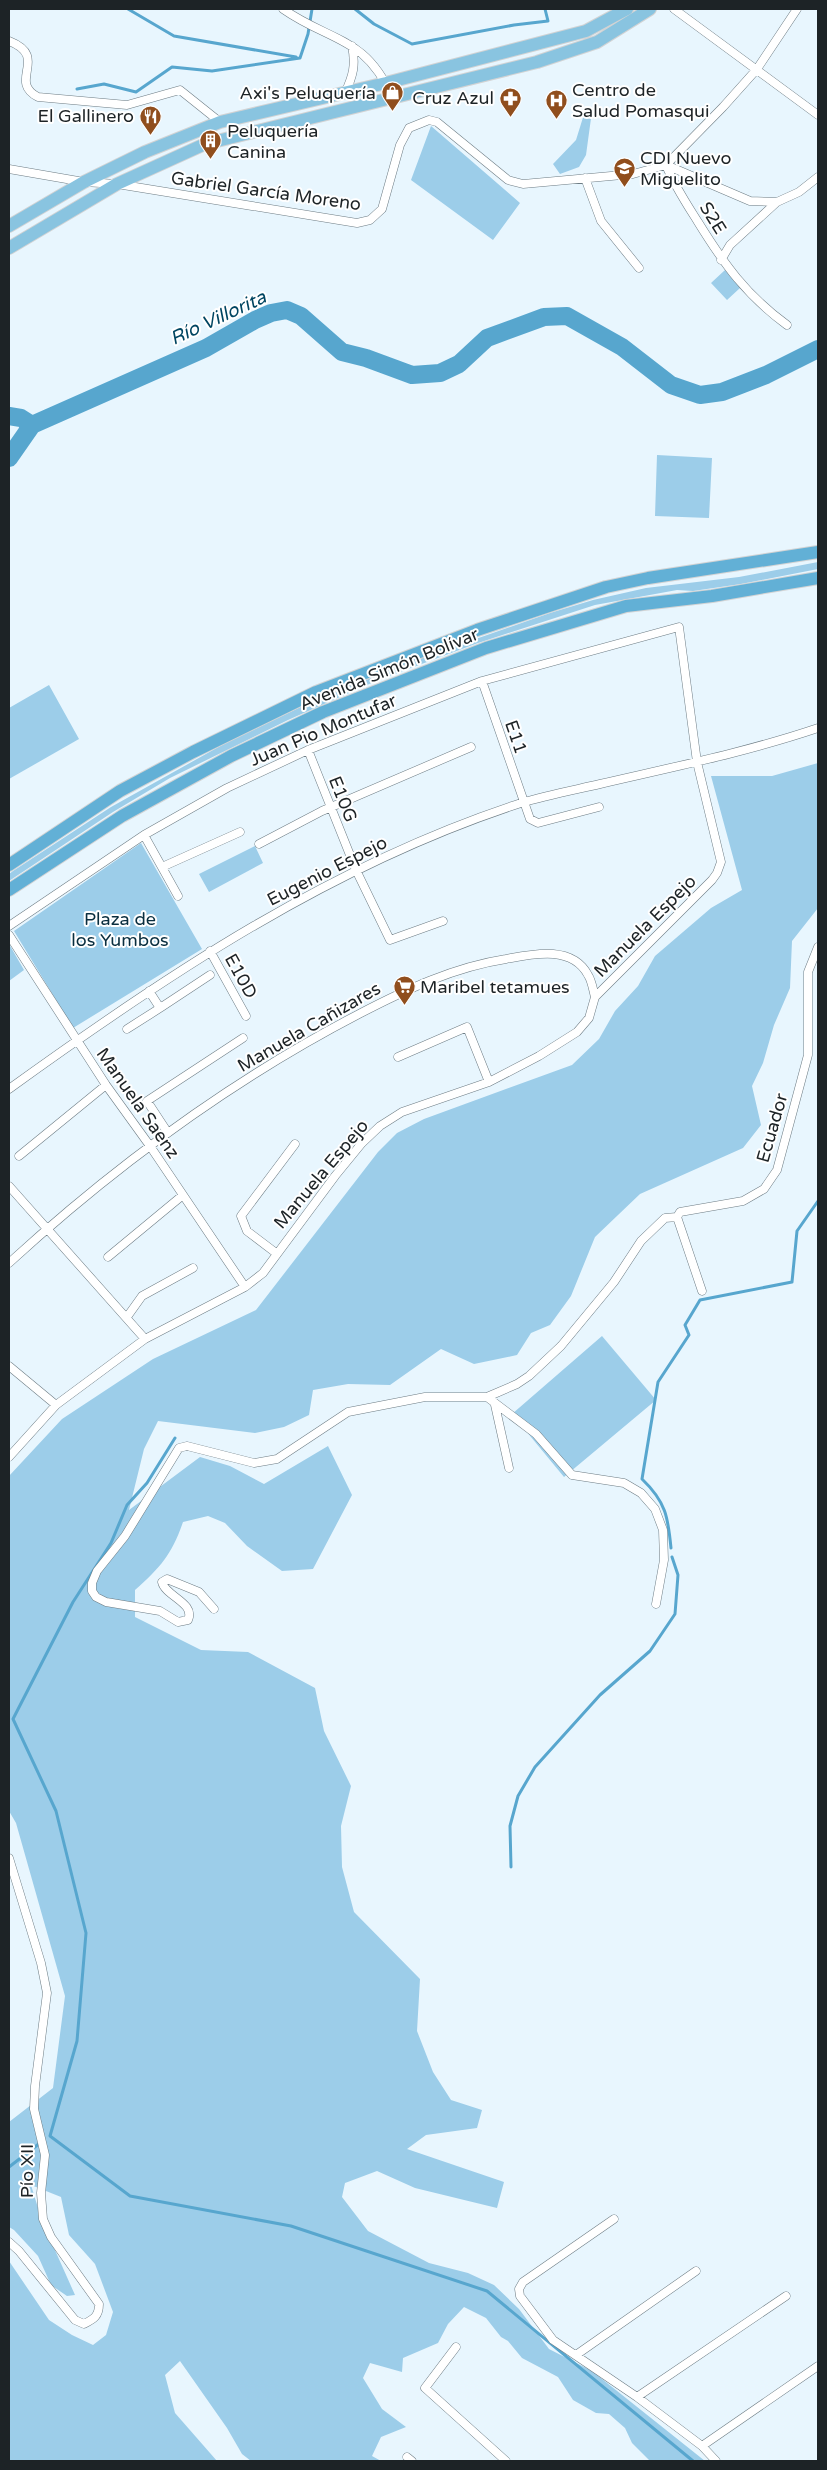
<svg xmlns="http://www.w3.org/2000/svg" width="827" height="2470" viewBox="0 0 827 2470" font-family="'Varela Round',sans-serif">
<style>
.green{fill:#9ccde9}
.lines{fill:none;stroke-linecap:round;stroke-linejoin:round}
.stream{stroke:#57a6ce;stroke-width:3}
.river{stroke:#57a6ce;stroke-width:18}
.minor-casing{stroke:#6d7c84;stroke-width:9}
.primary-casing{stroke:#d2d3d4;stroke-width:14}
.trunk-casing{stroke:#d2d3d4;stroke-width:14}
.minor{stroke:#fff;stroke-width:8}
.primary{stroke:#89c4e0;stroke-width:12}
.trunk{stroke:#62b0d6;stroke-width:12}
.labels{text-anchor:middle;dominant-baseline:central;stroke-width:4;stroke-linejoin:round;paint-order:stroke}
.poi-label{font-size:18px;fill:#1d2326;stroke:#fff;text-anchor:start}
.street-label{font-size:18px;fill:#1d2326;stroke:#fff}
.park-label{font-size:18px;fill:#092e3f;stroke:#fff}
.water-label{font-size:19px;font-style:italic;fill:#004561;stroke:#fff}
</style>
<rect width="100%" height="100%" fill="#e8f6fe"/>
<!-- green -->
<path class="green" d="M 585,111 L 592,111 L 586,155 L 579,167 L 560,174 L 553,164 L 576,140 Z
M 431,126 L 520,203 L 493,240 L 411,180 Z
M 725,270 L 740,288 L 727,300 L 711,283 Z
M 657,455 L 712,458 L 709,518 L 655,516 Z
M 818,562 L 818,569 L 741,584 L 693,591 L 677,590 L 595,605 L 478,643 L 376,681 L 288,720 L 170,778 L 113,812 L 9,881 L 9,874 L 13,871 L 111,807 L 222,745 L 315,700 L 427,656 L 550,613 L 593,600 L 646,588 L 739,577 Z
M 49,685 L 79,739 L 9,779 L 9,708 Z
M 818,763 L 818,908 L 792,941 L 790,988 L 774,1025 L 763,1063 L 752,1086 L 761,1125 L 743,1148 L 640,1194 L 595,1237 L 571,1296 L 550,1325 L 531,1333 L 517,1355 L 474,1364 L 441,1349 L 390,1385 L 348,1384 L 313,1390 L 309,1415 L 284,1427 L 255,1433 L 158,1421 L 144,1449 L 129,1510 L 200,1457 L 230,1466 L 264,1484 L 328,1446 L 352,1495 L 313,1569 L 282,1571 L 247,1546 L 225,1523 L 208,1516 L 183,1522 C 172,1554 161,1567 135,1590 L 135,1617 L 201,1650 L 248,1652 L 315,1688 L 324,1731 L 351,1786 L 341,1826 L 342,1867 L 354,1912 L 420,1979 L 417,2031 L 433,2072 L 451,2100 L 482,2110 L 477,2128 L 426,2135 L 407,2149 L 504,2182 L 497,2208 L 415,2188 L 377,2171 L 345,2183 L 342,2197 L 368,2231 L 429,2263 L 468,2273 L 494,2285 L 519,2309 L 549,2349 L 592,2371 L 705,2461 L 650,2461 L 632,2443 L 625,2428 L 609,2414 L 596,2413 L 573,2400 L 558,2377 L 522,2358 L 508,2341 L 501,2337 L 486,2318 L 464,2307 L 448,2324 L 438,2343 L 403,2358 L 402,2372 L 370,2363 L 363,2378 L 382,2409 L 406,2427 L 381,2437 L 372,2456 L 381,2461 L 251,2461 L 242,2454 L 227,2428 L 180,2361 L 165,2375 L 175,2413 L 217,2461 L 9,2461 L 9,2261 L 49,2320 L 72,2335 L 93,2345 L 106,2335 L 113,2312 L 95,2264 L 69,2235 L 61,2197 L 31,2185 L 42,2221 L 75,2295 L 67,2296 L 51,2285 L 38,2256 L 14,2230 L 9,2227 L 9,2122 L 53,2088 L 65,1996 L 16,1823 L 9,1811 L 9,1476 L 62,1419 L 153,1359 L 256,1310 L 378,1152 L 397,1133 L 424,1119 L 572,1065 L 599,1039 L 615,1011 L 638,986 L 655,956 L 711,908 L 742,890 L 711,776 L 772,776 Z
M 141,843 L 202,949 L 73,1028 L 14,931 Z
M 255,846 L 263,863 L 209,892 L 199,874 Z
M 9,944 L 24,970 L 9,981 Z
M 602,1336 L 656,1400 L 564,1477 L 512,1414 Z"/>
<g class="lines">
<!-- stream -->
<path class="stream" d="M 128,9 L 174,36 L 296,57
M 355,9 L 374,24 L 412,44 L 514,25 L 548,21 L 545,9
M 77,89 L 104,84 L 136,92 L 172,67 L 212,71 L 300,58 L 308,34 L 312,9
M 175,1438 L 147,1483 L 127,1505 L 111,1543 L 73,1602 L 13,1719 L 56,1811 L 86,1933 L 77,2041 L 50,2136 L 130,2196 L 291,2226 L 487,2291 L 693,2461
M 671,1548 C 668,1517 666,1502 642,1479 L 658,1382 L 689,1335 L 685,1325 L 700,1300 L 792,1282 L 797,1231 L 818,1201
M 511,1867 L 510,1826 L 518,1796 L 535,1767 L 600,1695 L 650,1651 L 675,1614 L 678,1575 L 672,1557
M 9,2167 L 40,2143"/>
<!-- river -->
<path class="river" d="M 9,416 L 21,418 L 32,425
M 9,458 L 32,425 L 206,348 L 255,320 L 271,313 L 287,310 L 301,316 L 342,352 L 366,358 L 412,375 L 440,373 L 459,364 L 487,338 L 544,317 L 567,316 L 622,347 L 671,385 L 700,395 L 722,392 L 766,375 L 818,349"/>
<defs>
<path id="minor" d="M 283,9 C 330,42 366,36 392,97
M 674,9 L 818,115
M 9,41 C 50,57 7,81 38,97 L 127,105 L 180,90 L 220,122
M 345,93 C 353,76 356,65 352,46
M 666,165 L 723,107 L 757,69 L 797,9
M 666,165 C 674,185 686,203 698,222 C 724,264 746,295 787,325
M 9,169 L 84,182 L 117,184 L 357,223 L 370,220 L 382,209 L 400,145 L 409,128 L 429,120 L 437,122 L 508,180 L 523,184 L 633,174 L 666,165 L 750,201 L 777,202 L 799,192 L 818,177
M 585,178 L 601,221 L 639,268
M 721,260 L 730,245 L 777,202
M 482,681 L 530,819 L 538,823 L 599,807
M 308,750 L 356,870 L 390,940 L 443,921
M 144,835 L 178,896
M 259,844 L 322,811 L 471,747
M 162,867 L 240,832
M 9,926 L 144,835 L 227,788 L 308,750 L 482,681 L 679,627 L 697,762 L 721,862 L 717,873 L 712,880 L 595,997 L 589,1018 L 577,1032 L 539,1056 L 489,1082 L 402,1112 L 380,1126 L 362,1143 L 335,1176 L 263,1273 L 245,1287 L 145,1339 L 56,1405 L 9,1457
M 9,935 L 106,1085 L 150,1146 L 245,1287
M 210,951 L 246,1016
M 149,991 L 160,1008 L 210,975
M 127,1029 L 160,1008
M 398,1057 L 467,1027 L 489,1082
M 9,1089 C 168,974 333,864 521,803 C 547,795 574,790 600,784 C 673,767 747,752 818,728
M 168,1133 L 147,1101 L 243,1038
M 19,1156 L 106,1085
M 9,1186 L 145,1339
M 677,1217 L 702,1291
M 276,1253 L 247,1231 L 241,1216 L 295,1144
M 108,1257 L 183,1195
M 9,1263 C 114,1167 232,1080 359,1014 C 405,990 454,967 506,959 C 533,954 572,945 588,975 C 592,981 593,990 595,997
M 127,1317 L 142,1296 L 193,1268
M 9,1366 L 56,1405
M 487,1397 L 536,1434 L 572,1475 L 624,1483 L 641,1493 L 655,1509 L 663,1530 L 664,1560 L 656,1604
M 495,1405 L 509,1468
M 214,1609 L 199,1592 L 167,1579 L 162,1582 C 165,1596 196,1603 188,1620 L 178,1622 L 160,1611 L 106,1602 L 96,1597 L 92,1591 L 92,1583 L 97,1571 L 125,1536 L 179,1448 L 187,1446 L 254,1463 L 277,1459 L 348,1412 L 425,1397 L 487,1397 L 517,1384 L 529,1376 L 561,1346 L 614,1282 L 641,1241 L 665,1218 L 677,1217 L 680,1212 L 743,1201 L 764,1189 L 777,1170 L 808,1055 L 808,972 L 818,947
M 9,1858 L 41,1963 L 47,1993 L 35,2086 L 34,2109 L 45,2155 L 41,2193 L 43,2219 L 51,2237 L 99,2304 C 99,2316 94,2319 84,2324 L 75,2320 L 19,2251 L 9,2242
M 614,2219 L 523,2282 L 519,2289 L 520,2296 L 553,2340 L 637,2397 L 702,2446 L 716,2461
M 456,2347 L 425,2388 L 506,2461
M 576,2355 L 696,2271
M 637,2397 L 786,2296
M 702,2446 L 818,2366
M 407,2457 L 412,2461"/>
<path id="primary" d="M 9,226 L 84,182 L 145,152 L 220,122 L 386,83 L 586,31 L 627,9
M 9,248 L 117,184 L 205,144 L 537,62 L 597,42 L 650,9"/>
<path id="trunk" d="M 9,865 L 120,791 L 193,752 L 316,692 L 477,630 L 606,587 L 648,578 L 818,552
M 9,890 L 122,816 L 231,756 L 323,712 L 486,648 L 626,606 L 712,596 L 818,578"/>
</defs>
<!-- minor casing -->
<use href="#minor" class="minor-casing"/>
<!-- primary casing -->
<use href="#primary" class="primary-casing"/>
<!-- trunk casing -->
<use href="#trunk" class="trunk-casing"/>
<!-- minor -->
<use href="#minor" class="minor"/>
<!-- primary -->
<use href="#primary" class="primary"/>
<!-- trunk -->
<use href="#trunk" class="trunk"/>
</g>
<!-- icons -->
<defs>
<symbol id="shop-pin" viewBox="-11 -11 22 30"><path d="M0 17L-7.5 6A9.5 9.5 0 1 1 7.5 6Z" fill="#904e1d" stroke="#fff"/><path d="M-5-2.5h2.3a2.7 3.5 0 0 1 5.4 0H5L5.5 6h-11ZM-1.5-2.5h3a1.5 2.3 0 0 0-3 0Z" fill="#fff"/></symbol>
<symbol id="pharmacy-pin" viewBox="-11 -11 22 30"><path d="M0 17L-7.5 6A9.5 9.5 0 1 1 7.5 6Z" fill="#904e1d" stroke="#fff"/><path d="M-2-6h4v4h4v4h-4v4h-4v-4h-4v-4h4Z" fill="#fff"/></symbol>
<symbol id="hospital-pin" viewBox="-11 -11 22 30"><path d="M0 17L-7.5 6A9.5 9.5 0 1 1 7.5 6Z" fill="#904e1d" stroke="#fff"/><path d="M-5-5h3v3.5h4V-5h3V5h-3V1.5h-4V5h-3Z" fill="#fff"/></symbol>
<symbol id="restaurant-pin" viewBox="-11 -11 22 30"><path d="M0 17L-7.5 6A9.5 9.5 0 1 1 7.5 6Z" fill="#904e1d" stroke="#fff"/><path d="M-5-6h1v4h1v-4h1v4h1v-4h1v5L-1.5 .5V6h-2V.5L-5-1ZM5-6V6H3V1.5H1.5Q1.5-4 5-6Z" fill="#fff"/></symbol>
<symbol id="building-pin" viewBox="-11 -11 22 30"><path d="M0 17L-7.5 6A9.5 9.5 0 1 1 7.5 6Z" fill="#904e1d" stroke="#fff"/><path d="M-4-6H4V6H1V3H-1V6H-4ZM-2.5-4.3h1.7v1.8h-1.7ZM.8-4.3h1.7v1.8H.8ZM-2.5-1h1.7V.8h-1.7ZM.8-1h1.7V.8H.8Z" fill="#fff"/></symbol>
<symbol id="school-pin" viewBox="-11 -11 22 30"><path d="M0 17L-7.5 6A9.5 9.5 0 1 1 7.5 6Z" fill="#904e1d" stroke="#fff"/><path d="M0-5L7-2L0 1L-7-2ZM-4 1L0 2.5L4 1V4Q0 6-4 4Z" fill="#fff"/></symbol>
<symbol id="supermarket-pin" viewBox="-11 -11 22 30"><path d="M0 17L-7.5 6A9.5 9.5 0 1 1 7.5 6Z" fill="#904e1d" stroke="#fff"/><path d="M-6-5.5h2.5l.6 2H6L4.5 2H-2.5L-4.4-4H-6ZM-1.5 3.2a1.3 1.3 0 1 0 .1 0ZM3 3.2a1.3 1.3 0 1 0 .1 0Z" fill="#fff"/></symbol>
</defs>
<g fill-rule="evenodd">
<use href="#shop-pin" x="380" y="80" width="25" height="34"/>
<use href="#pharmacy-pin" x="498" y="86" width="25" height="34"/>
<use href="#hospital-pin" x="544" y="88" width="25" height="34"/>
<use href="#restaurant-pin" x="138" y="104" width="25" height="34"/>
<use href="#building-pin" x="198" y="128" width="25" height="34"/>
<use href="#school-pin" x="612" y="156" width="25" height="34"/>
<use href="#supermarket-pin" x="392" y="974" width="25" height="34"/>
</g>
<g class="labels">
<!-- poi labels -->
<g class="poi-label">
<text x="572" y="90">Centro de<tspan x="572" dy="21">Salud Pomasqui</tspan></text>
<text x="376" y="93" text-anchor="end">Axi's Peluquería</text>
<text x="494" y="98" text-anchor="end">Cruz Azul</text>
<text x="134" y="116" text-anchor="end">El Gallinero</text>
<text x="227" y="131">Peluquería<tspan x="227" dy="21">Canina</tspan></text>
<text x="640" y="158">CDI Nuevo<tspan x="640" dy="21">Miguelito</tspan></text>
<text x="420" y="987">Maribel tetamues</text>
</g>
<!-- street labels -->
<g class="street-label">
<text transform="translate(266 191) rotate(8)">Gabriel García Moreno</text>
<text transform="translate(713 218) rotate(58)">S2E</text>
<text transform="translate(389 669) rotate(-22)">Avenida Simón Bolívar</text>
<text transform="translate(323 730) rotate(-23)">Juan Pio Montufar</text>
<text transform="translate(516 737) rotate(71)">E11</text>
<text transform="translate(343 799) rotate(68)">E10G</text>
<text transform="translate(327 871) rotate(-27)">Eugenio Espejo</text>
<text transform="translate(645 926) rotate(-45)">Manuela Espejo</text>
<text transform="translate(241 976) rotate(61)">E10D</text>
<text transform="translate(309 1027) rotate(-30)">Manuela Cañizares</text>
<text transform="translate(138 1103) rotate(55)">Manuela Saenz</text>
<text transform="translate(772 1128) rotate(-74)">Ecuador</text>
<text transform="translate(321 1174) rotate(-50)">Manuela Espejo</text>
<text transform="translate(27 2171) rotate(-90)">Pío XII</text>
</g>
<!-- park labels -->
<g class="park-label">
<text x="120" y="919">Plaza de<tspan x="120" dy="21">los Yumbos</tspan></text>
</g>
<!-- water labels -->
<g class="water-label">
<text transform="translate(218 318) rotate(-25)">Río Villorita</text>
</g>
</g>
<!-- border -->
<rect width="827" height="2470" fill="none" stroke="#1d2326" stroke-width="20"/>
</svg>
